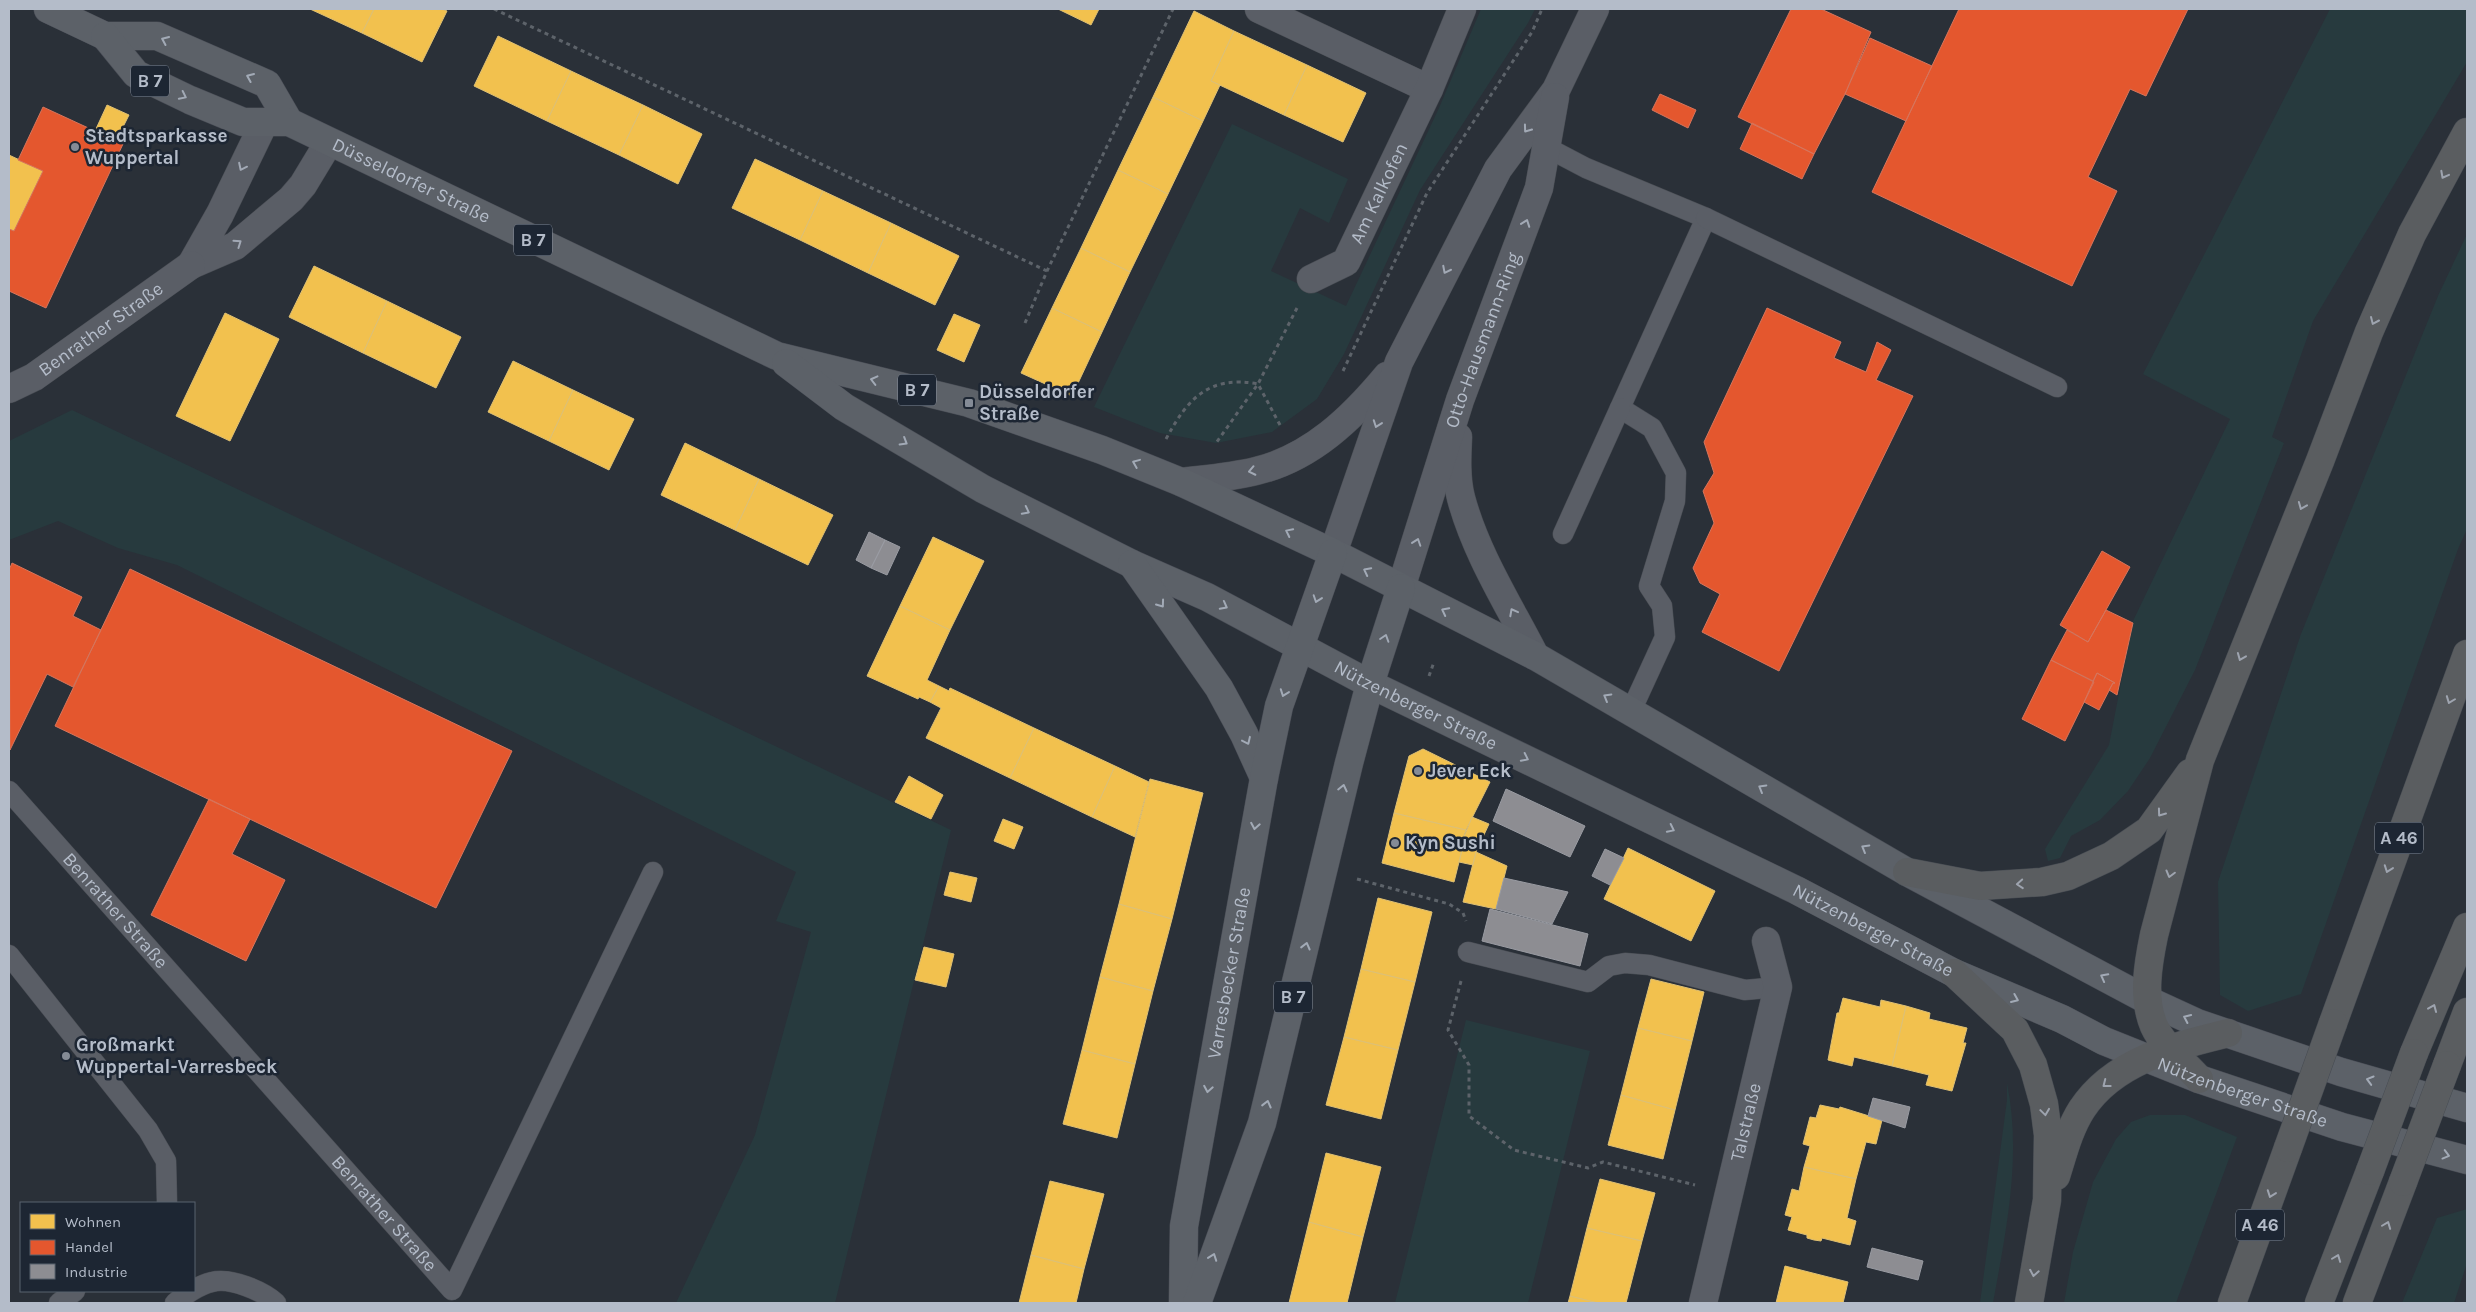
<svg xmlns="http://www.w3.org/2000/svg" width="2476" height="1312" viewBox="0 0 2476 1312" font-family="Karla,sans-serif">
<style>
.green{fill:#273a3e}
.homes{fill:#f2c14e;stroke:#dfc073}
.shops{fill:#e4572e;stroke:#d6755c}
.industry{fill:#8d8d92;stroke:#999ba2}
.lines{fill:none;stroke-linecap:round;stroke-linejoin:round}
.service-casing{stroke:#484c53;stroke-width:21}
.minor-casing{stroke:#484c53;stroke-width:29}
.tertiary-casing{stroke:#484c53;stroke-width:29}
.primary-casing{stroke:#484c55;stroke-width:29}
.motorway-casing{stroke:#474c53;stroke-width:29}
.path{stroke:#5d636a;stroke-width:3;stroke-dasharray:4 4;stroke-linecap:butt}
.service{stroke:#5a5e66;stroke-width:20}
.minor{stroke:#5a5e66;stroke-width:28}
.tertiary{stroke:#5a5e66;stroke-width:28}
.primary{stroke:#5c6168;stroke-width:28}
.motorway{stroke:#5a5d60;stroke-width:28}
.motorway-bridge-casing{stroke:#474c53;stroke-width:29;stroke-linecap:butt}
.motorway-bridge{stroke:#5a5d60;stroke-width:28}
.oneway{stroke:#a2aab6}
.oneway2{stroke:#a2a9b5}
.oneway3{stroke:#9ea4af}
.poi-dot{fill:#848b96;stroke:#1d2633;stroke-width:2}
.labels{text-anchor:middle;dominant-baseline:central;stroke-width:5;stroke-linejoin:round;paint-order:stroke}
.shield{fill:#1d2633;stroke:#878f9c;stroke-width:1}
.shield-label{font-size:18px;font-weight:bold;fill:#b4bcc9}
.poi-label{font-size:19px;font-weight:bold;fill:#b4bcc9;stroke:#1d2633;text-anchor:start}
.street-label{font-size:19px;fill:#b4bcc9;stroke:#1d2633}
</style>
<rect width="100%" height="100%" fill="#2a3038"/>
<!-- green -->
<path class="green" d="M 1481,9 L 1535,9 L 1528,23 L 1420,190 L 1344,354 L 1317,399 L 1272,432 L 1216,443 L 1160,433 L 1094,407 L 1232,124 L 1348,179 L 1329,223 L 1300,208 L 1271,271 L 1346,306 L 1439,108 Z
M 2330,9 L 2467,9 L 2467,62 L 2313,321 L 2272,437 L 2284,443 L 2195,670 L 2150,758 L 2128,791 L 2100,820 L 2071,836 L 2060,858 L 2048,861 L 2045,849 L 2109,745 L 2133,621 L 2230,419 L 2143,374 Z
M 2467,234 L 2467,529 L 2458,549 L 2301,994 L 2248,1011 L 2220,995 L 2218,882 L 2301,634 L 2438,296 Z
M 72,410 L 951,830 L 835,1303 L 676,1303 L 755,1135 L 811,932 L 776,921 L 796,872 L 177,565 L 118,548 L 58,521 L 9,540 L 9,441 Z
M 1466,1020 L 1590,1051 L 1528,1303 L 1395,1303 Z
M 2007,1083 C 2022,1157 2006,1231 1993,1303 L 1980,1303 L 2007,1100 Z
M 2150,1115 L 2185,1115 L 2237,1137 L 2176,1303 L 2064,1303 L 2073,1252 L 2093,1182 L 2116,1139 L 2131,1122 Z
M 2467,1209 L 2467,1263 L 2454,1303 L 2402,1303 L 2437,1218 Z"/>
<!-- homes -->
<path class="homes" d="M 310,9 L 374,9 L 362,33 Z
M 374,9 L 442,9 L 447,11 L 422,62 L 362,33 Z
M 1058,9 L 1099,9 L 1091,25 Z
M 1194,11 L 1234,31 L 1211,81 L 1220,85 L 1203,121 L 1153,97 Z
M 1234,31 L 1307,65 L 1284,115 L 1211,81 Z
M 498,36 L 571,71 L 547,121 L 474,86 Z
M 1307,65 L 1366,93 L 1343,142 L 1284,115 Z
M 571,71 L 643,105 L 619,155 L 547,121 Z
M 1153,97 L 1203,121 L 1168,194 L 1118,170 Z
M 107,105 L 129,115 L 116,141 L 95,131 Z
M 643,105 L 702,134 L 678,184 L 619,155 Z
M 9,155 L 43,171 L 14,231 L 9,229 Z
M 755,159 L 823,191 L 800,240 L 732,208 Z
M 1118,170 L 1168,194 L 1130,272 L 1081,248 Z
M 823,191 L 891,223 L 868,273 L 800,240 Z
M 891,223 L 959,256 L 935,305 L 868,273 Z
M 1081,248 L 1130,272 L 1102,332 L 1052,308 Z
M 314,266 L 387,301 L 363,353 L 289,317 Z
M 387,301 L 461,337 L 436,388 L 363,353 Z
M 1052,308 L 1102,332 L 1072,396 L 1021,373 Z
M 225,313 L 279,339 L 230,441 L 176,416 Z
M 954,314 L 980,325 L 964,362 L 937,350 Z
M 513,361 L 573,390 L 549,441 L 488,412 Z
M 573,390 L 634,419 L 609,470 L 549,441 Z
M 685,443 L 759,479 L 735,530 L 661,495 Z
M 759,479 L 833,515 L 808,565 L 735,530 Z
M 933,537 L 984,561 L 950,630 L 900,606 Z
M 900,606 L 950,630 L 927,680 L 939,686 L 930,702 L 919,697 L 918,699 L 867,676 Z
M 939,686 L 949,691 L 950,688 L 1034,728 L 1010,778 L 926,738 L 941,708 L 930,702 Z
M 1034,728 L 1115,766 L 1092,817 L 1010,778 Z
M 1423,749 L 1490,782 L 1466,830 L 1394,813 L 1409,756 Z
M 1115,766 L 1149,782 L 1135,837 L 1092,817 Z
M 909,776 L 943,795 L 931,819 L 895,802 Z
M 1150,779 L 1203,793 L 1172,919 L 1119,904 Z
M 1394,813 L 1466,830 L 1459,849 L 1462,850 L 1454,882 L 1382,863 Z
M 1472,817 L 1489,824 L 1476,852 L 1473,865 L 1459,862 L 1462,850 L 1459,849 Z
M 1003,819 L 1023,827 L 1014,849 L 994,841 Z
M 1628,848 L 1715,891 L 1691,941 L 1604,899 Z
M 1476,852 L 1507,866 L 1496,909 L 1463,902 Z
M 950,872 L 977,878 L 971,902 L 944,895 Z
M 1378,898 L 1432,912 L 1415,982 L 1361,969 Z
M 1119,904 L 1172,919 L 1153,991 L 1100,977 Z
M 924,947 L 954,954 L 946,987 L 915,980 Z
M 1361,969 L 1415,982 L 1398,1050 L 1344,1037 Z
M 1100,977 L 1153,991 L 1135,1064 L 1082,1050 Z
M 1651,979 L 1704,992 L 1692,1041 L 1638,1028 Z
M 1843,998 L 1880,1007 L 1881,1000 L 1906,1006 L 1892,1066 L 1854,1057 L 1852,1066 L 1828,1060 L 1837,1013 L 1839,1013 Z
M 1906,1006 L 1930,1013 L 1929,1019 L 1967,1028 L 1963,1043 L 1966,1043 L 1952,1091 L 1926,1085 L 1929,1075 L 1892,1066 Z
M 1638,1028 L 1692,1041 L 1675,1110 L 1621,1095 Z
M 1344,1037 L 1398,1050 L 1381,1119 L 1326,1105 Z
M 1082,1050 L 1135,1064 L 1117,1138 L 1063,1124 Z
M 1621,1095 L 1675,1110 L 1663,1159 L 1608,1145 Z
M 1820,1105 L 1839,1109 L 1840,1107 L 1882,1120 L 1876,1144 L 1866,1142 L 1856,1179 L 1804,1167 L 1810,1146 L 1803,1144 L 1810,1117 L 1816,1118 Z
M 1326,1153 L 1381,1167 L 1363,1237 L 1309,1222 Z
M 1804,1167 L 1856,1179 L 1847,1218 L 1856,1221 L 1850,1245 L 1822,1238 L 1821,1241 L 1814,1240 L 1807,1238 L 1807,1235 L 1788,1230 L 1792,1217 L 1785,1215 L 1792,1189 L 1799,1191 Z
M 1600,1179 L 1655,1193 L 1642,1241 L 1587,1228 Z
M 1050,1181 L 1104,1194 L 1084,1269 L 1031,1255 Z
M 1309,1222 L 1363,1237 L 1347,1303 L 1289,1303 Z
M 1587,1228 L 1642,1241 L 1626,1303 L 1598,1303 L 1570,1296 Z
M 1031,1255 L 1084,1269 L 1076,1303 L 1019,1303 Z
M 1785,1266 L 1848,1282 L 1843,1303 L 1776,1303 Z
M 1570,1296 L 1598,1303 L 1568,1303 Z"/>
<!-- shops -->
<path class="shops" d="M 1791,9 L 1821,9 L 1871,32 L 1845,94 L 1814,154 L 1738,117 Z
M 1959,9 L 2188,9 L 2146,96 L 2130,89 L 2088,177 L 2117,191 L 2072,286 L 1872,192 Z
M 1870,38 L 1932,66 L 1906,121 L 1845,94 Z
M 1660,94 L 1696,110 L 1688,128 L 1652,110 Z
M 43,107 L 123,144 L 46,308 L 9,291 L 9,229 L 14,231 L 43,171 L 18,160 Z
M 1752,123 L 1814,154 L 1802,179 L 1740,149 Z
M 1767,308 L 1841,342 L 1834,358 L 1866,372 L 1877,342 L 1891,350 L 1876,380 L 1913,396 L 1779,671 L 1702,632 L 1720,594 L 1700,583 L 1693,568 L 1714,523 L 1703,491 L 1714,473 L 1704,442 Z
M 2102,551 L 2130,567 L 2088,642 L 2060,625 Z
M 12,563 L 82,597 L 73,616 L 101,630 L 73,687 L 47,674 L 10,750 L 9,570 Z
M 130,569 L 512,751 L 436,908 L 55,726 Z
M 2106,610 L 2133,623 L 2117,695 L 2109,690 L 2113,683 L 2115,683 L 2097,673 L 2093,681 L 2051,660 L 2067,630 L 2088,642 Z
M 2051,660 L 2094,682 L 2065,741 L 2022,719 Z
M 2097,673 L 2115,683 L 2113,683 L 2099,710 L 2084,702 Z
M 209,799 L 250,819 L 232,854 L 285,880 L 246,961 L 151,915 Z"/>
<!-- industry -->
<path class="industry" d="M 869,532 L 885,540 L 871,568 L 856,560 Z
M 885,540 L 900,547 L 887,575 L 871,568 Z
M 1506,789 L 1585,826 L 1570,857 L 1493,821 Z
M 1605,849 L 1624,858 L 1610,885 L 1592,876 Z
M 1504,878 L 1568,892 L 1552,924 L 1496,909 Z
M 1490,909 L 1588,934 L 1580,966 L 1482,941 Z
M 1873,1098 L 1910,1107 L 1905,1128 L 1868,1116 Z
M 1872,1248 L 1923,1261 L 1918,1280 L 1867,1267 Z"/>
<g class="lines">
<defs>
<g id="service">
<path d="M 1546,147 L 1586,168 L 1706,218 L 1620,408 L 1652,428 L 1676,473 L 1675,501 L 1649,586 L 1662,606 L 1665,637 L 1631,711"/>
<path d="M 1706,218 L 2057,387"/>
<path d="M 1563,534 L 1620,408"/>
<path id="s1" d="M 9,791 L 452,1290 L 653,872"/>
<path d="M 1468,952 L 1588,982 L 1609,966 L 1625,963 L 1649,965 L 1745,990 L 1778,987"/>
<path d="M 9,955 L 148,1130 L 166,1161 L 167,1203"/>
<path d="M 59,1303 L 75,1291"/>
<path d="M 175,1303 C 184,1295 199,1285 212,1282 C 230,1277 263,1291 276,1303"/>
</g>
<g id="minor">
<path d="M 1259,9 L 1429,89"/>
<path d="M 264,123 L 220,214 L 191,265 L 235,246 L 291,199 L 303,185 L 329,142"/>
<path id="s2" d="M 1311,279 L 1346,262 L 1429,89 L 1462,9"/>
<path id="s3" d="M 9,389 L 34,377 L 191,265"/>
<path id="s4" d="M 1703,1303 L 1778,987 L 1766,941"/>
</g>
<g id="tertiary">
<path d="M 1458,437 C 1457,457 1456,479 1461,498 C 1476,554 1509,605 1535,656"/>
<path d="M 1181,482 C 1206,479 1232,477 1256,471 C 1311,458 1352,418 1387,376"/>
<path d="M 1333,553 L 1399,362 L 1498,169 L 1556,90 L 1595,9"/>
<path id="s5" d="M 1401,588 L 1460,400 L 1539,188 L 1555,97"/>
</g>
<g id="primary">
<path d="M 48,9 L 105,36 L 157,36 L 267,84 L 289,122"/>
<path id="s6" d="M 105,36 L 136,74 L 190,100 L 243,122 L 289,122 L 777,356 L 969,403 L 1102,450 L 1181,482 L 1333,553 L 1535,656 L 1907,872 L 2147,1000 L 2197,1023 L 2341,1072 L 2467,1108"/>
<path id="s7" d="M 786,363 L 844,407 L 983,489 L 1132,564 L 1207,597 L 1370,684 L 1796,890 L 1954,973 L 2062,1019 L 2104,1041 L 2199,1079 L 2342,1127 L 2467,1160"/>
<path d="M 1132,564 L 1219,688 L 1244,734 L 1264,778"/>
<path id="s8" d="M 1183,1303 L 1184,1226 L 1264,778 L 1279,706 L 1333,553"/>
<path d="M 1197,1303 L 1262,1123 L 1349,763 L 1370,684 L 1401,588"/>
</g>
<path id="motorway" d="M 1907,872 L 1980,886 L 2042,882 L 2068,876 L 2111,856 L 2149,830 L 2190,773
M 1954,973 L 2015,1030 L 2033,1065 L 2044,1104 L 2048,1135 L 2047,1200 L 2029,1303
M 2333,1023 L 2467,654
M 2414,1053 L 2467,927
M 2447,1065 L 2467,1012
M 2199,1079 C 2185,1063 2163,1046 2154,1026 C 2142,998 2148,964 2154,935 L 2200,760 L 2320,461 L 2369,332 L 2412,234 L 2467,132
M 2056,1176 C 2063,1154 2069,1129 2082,1109 C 2114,1060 2176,1046 2228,1033
M 2232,1303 L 2288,1148
M 2319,1303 L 2370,1171
M 2357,1303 L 2403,1182"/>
</defs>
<!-- service casing -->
<use href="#service" class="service-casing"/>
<!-- minor casing -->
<use href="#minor" class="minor-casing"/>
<!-- tertiary casing -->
<use href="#tertiary" class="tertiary-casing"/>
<!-- primary casing -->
<use href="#primary" class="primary-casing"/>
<!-- motorway casing -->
<use href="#motorway" class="motorway-casing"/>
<!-- path -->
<path class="path" d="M 494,9 L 1047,271
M 1025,323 L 1047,271 L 1173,9
M 1343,371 L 1427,193 L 1532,32 L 1542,9
M 1280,425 L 1258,384 L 1297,308
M 1166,439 C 1188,398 1209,375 1258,384 L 1216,443
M 1429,676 L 1434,662
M 1357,879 L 1449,904 L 1463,913 L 1466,921
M 1461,981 L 1448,1030 L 1469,1065 L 1469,1116 L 1514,1150 L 1588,1168 L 1603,1162 L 1695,1185"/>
<!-- service -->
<use href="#service" class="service"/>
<!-- minor -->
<use href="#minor" class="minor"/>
<!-- tertiary -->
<use href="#tertiary" class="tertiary"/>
<!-- primary -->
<use href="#primary" class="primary"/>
<!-- motorway -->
<use href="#motorway" class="motorway"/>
<defs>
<path id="motorway-bridge" d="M 2288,1148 L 2333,1023
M 2370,1171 L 2414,1053
M 2403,1182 L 2447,1065"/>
</defs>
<!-- motorway-bridge casing -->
<use href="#motorway-bridge" class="motorway-bridge-casing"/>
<!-- motorway-bridge -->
<use href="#motorway-bridge" class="motorway-bridge"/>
</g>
<!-- one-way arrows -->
<defs><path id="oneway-chevron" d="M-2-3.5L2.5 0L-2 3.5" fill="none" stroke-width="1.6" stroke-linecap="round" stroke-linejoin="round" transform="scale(1.25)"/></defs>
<g class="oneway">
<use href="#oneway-chevron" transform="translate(165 40) rotate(-156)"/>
<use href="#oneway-chevron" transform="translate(250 77) rotate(-157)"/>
<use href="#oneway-chevron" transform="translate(183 96) rotate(26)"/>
<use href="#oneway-chevron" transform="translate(874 380) rotate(-166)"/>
<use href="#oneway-chevron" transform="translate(904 442) rotate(31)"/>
<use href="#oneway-chevron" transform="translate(1136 463) rotate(-158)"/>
<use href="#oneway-chevron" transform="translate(1026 511) rotate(27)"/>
<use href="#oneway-chevron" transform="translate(1289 532) rotate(-154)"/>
<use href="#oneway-chevron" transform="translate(1367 571) rotate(-153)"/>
<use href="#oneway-chevron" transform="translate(1317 599) rotate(109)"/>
<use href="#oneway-chevron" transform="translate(1161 604) rotate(54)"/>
<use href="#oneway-chevron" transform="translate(1224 606) rotate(28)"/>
<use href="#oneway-chevron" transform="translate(1445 611) rotate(-153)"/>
<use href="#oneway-chevron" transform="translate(1385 638) rotate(-72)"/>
<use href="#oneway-chevron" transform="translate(1284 693) rotate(110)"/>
<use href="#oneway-chevron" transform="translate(1607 697) rotate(-150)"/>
<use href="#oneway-chevron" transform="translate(1247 741) rotate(65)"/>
<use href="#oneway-chevron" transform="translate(1525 758) rotate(26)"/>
<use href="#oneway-chevron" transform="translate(1343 788) rotate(-77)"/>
<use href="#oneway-chevron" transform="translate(1762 788) rotate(-150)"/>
<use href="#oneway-chevron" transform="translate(1255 826) rotate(100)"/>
<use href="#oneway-chevron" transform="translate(1671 829) rotate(26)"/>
<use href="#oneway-chevron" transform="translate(1865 848) rotate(-150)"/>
<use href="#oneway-chevron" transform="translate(1306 946) rotate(-76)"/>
<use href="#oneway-chevron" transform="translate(2104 977) rotate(-152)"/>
<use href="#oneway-chevron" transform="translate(2015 999) rotate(23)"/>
<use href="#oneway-chevron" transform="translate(2187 1018) rotate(-155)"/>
<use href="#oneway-chevron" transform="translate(2370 1080) rotate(-164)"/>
<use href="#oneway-chevron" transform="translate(1208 1089) rotate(100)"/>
<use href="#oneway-chevron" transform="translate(1267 1104) rotate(-76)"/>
<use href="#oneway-chevron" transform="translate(2446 1155) rotate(15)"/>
<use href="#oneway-chevron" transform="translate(1213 1257) rotate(-70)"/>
</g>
<g class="oneway2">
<use href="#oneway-chevron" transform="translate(1527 129) rotate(126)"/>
<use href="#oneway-chevron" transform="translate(242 167) rotate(116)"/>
<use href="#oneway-chevron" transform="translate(1526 223) rotate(-70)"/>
<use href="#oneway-chevron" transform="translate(238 243) rotate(-35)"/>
<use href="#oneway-chevron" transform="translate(1446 270) rotate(117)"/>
<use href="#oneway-chevron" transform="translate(1377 424) rotate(110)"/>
<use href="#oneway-chevron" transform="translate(1252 471) rotate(168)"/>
<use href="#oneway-chevron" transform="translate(1417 542) rotate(-71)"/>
<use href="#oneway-chevron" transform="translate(1513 612) rotate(-118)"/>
</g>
<g class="oneway3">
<use href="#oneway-chevron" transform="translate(2444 175) rotate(118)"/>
<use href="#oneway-chevron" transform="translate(2374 321) rotate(114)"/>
<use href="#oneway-chevron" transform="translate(2302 506) rotate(112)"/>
<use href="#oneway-chevron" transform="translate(2241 657) rotate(112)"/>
<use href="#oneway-chevron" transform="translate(2450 700) rotate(111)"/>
<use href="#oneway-chevron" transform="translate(2161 813) rotate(126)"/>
<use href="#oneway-chevron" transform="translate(2388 869) rotate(110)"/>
<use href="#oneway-chevron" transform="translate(2170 874) rotate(105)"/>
<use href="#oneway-chevron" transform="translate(2020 884) rotate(176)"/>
<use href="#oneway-chevron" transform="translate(2433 1008) rotate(-67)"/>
<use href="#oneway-chevron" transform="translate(2106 1084) rotate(142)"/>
<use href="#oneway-chevron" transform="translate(2045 1112) rotate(82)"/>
<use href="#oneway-chevron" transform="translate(2271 1194) rotate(110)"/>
<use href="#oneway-chevron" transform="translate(2387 1225) rotate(-69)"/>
<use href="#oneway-chevron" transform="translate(2337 1258) rotate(-69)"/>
<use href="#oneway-chevron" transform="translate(2034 1273) rotate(100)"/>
</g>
<!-- markers -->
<g class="poi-dot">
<circle cx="75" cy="147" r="5"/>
<rect x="964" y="398" width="10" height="10" rx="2.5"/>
<circle cx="1418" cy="771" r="5"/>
<circle cx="1395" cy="843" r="5"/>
<circle cx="66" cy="1056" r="5"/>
</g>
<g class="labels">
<!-- shield labels -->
<g class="shield">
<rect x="131" y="65.5" width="38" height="31" rx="4"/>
<rect x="514" y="224.5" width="38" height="31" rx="4"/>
<rect x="898" y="374.5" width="38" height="31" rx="4"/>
<rect x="2375" y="822.5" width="48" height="31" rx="4"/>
<rect x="1274" y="981.5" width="38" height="31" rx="4"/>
<rect x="2236" y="1209.5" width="48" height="31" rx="4"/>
</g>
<g class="shield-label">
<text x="150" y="81">B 7</text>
<text x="533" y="240">B 7</text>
<text x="917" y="390">B 7</text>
<text x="2399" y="838">A 46</text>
<text x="1293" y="997">B 7</text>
<text x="2260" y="1225">A 46</text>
</g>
<!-- poi labels -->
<g class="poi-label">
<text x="85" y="136">Stadtsparkasse<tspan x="85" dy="22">Wuppertal</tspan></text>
<text x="979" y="392">Düsseldorfer<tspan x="979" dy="22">Straße</tspan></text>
<text x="1428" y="771">Jever Eck</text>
<text x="1405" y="843">Kyn Sushi</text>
<text x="76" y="1045">Großmarkt<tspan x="76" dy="22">Wuppertal-Varresbeck</tspan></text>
</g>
<!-- street labels -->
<g class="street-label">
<text stroke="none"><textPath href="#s6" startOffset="348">Düsseldorfer Straße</textPath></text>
<text stroke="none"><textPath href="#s2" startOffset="115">Am Kalkofen</textPath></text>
<text stroke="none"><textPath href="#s3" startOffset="110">Benrather Straße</textPath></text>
<text stroke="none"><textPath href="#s5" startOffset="261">Otto-Hausmann-Ring</textPath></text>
<text stroke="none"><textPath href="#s7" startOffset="718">Nützenberger Straße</textPath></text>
<text stroke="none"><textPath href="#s1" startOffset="160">Benrather Straße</textPath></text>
<text stroke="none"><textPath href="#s7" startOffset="1228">Nützenberger Straße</textPath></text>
<text stroke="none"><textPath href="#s8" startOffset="334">Varresbecker Straße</textPath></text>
<text stroke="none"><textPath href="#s7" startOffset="1632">Nützenberger Straße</textPath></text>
<text stroke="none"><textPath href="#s4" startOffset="186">Talstraße</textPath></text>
<text stroke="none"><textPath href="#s1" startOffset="565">Benrather Straße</textPath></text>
</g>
</g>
<!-- border -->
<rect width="2476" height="1312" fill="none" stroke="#b4bcc9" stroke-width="20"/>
<!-- legend -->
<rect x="20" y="1202" width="175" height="90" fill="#1d2633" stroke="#59626f"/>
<rect x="30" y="1214" width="25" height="15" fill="#f2c14e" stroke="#59626f"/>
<text x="65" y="1227" font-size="15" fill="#b4bcc9">Wohnen</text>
<rect x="30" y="1240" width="25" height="15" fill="#e4572e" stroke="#59626f"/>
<text x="65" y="1252" font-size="15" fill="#b4bcc9">Handel</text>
<rect x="30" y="1264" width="25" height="15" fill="#8d8d92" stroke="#59626f"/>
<text x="65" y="1277" font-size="15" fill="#b4bcc9">Industrie</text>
</svg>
